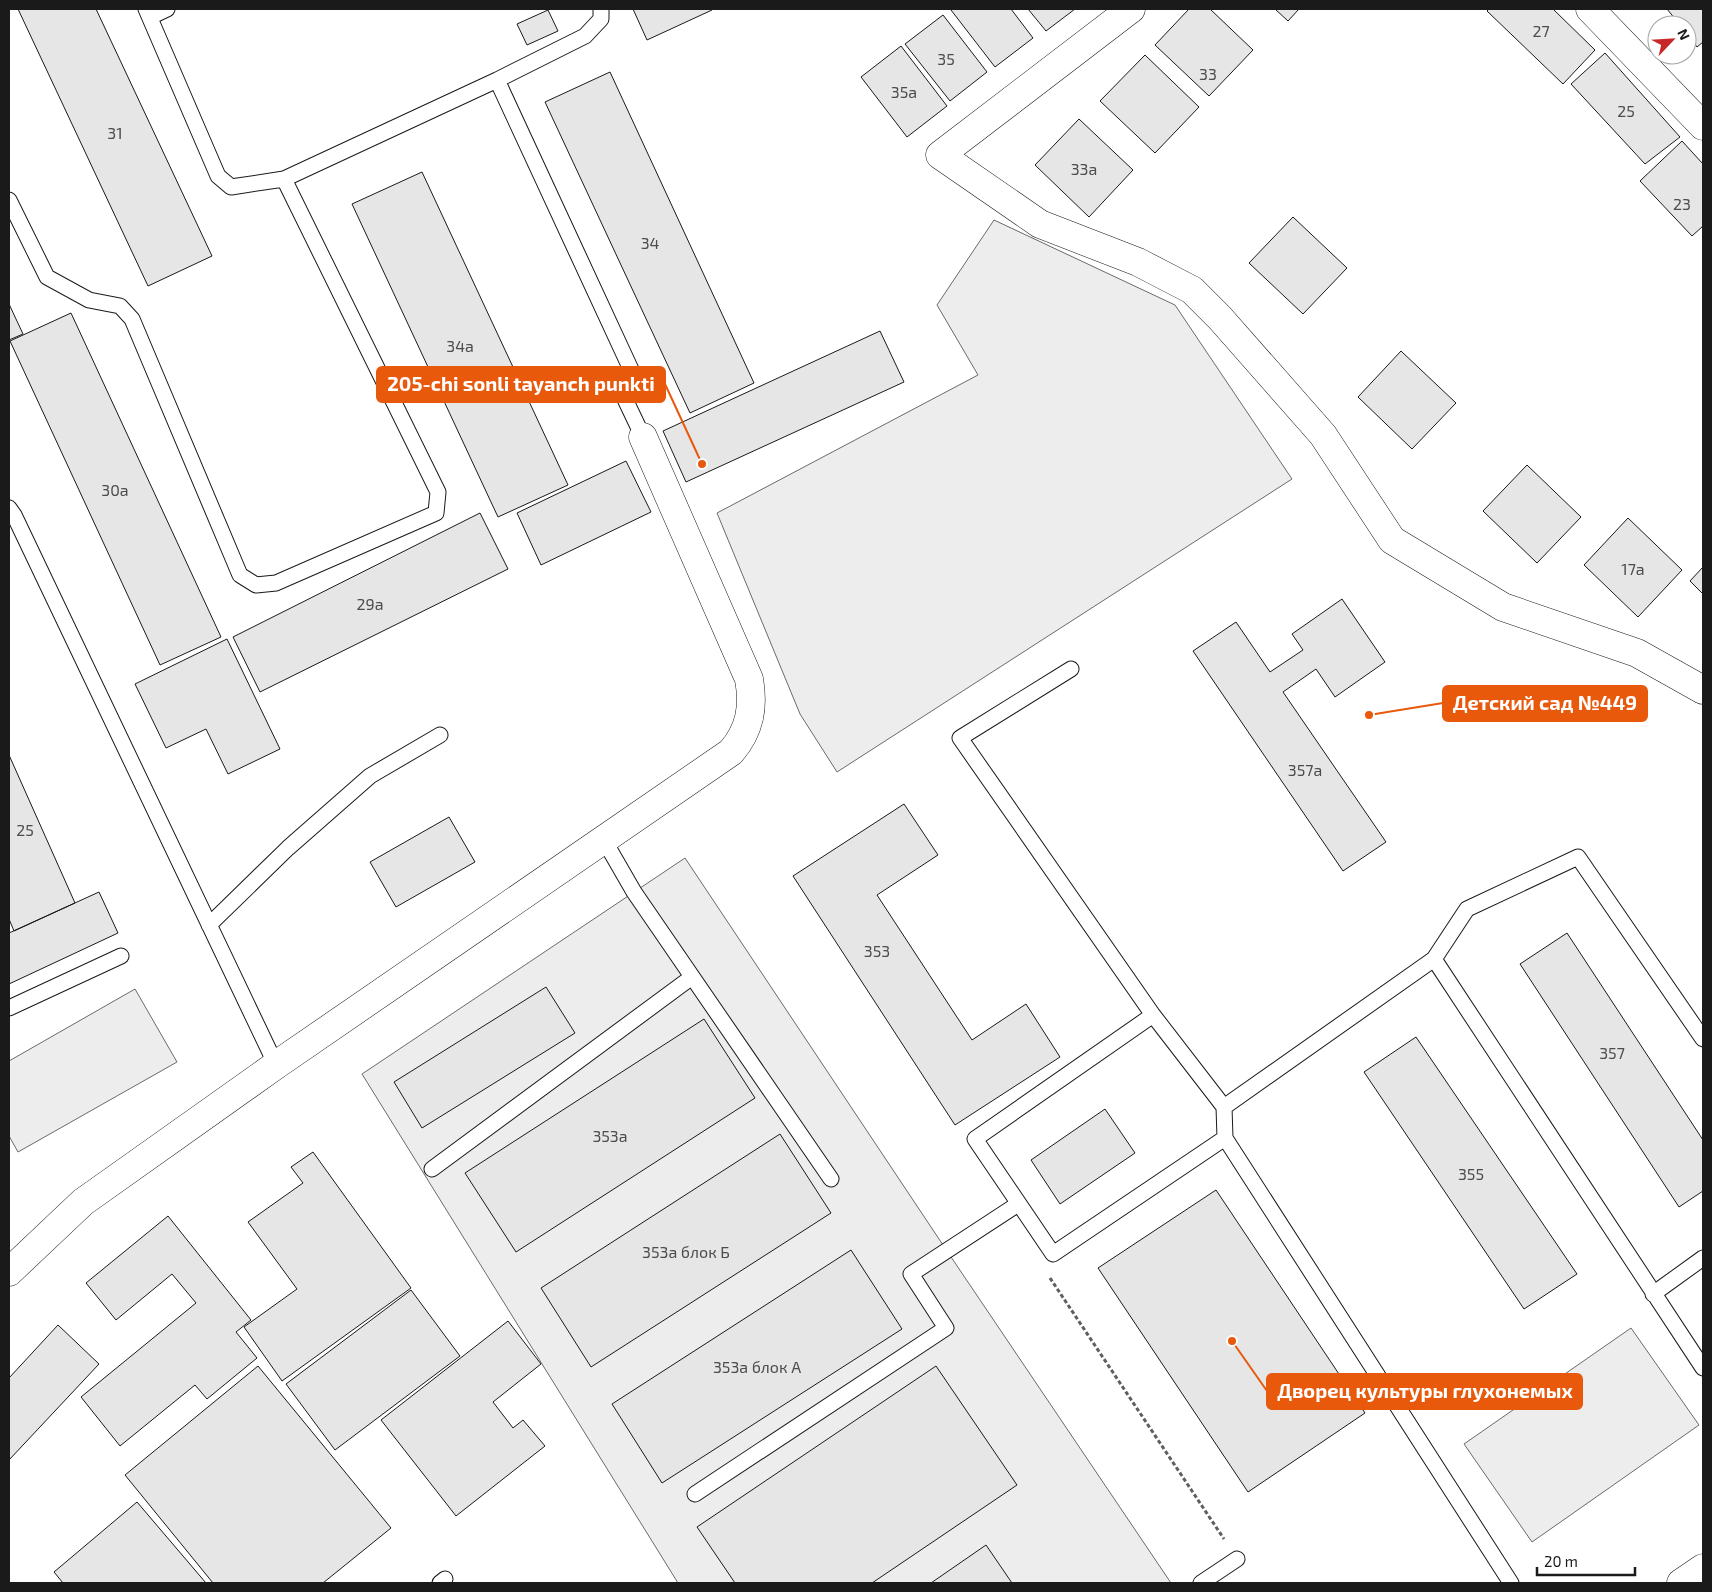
<svg xmlns="http://www.w3.org/2000/svg" width="1712" height="1592" viewBox="0 0 1712 1592" font-family="'Exo 2',sans-serif">
<style>
.built{fill:#ededed;stroke:#6a6a6a}
.building{fill:#e6e6e6;stroke:#1a1a1a}
.lines{fill:none;stroke-linecap:round;stroke-linejoin:round}
.service-casing{stroke:#1a1a1a;stroke-width:17}
.minor-casing{stroke:#1a1a1a;stroke-width:29}
.secondary-casing{stroke:#1a1a1a;stroke-width:29}
.path{stroke:#5f5f5f;stroke-width:3;stroke-dasharray:4 2.5;stroke-linecap:butt}
.service{stroke:#fff;stroke-width:15}
.minor{stroke:#fff;stroke-width:28}
.secondary{stroke:#fff;stroke-width:28}
.labels{text-anchor:middle;dominant-baseline:central;stroke-width:4;stroke-linejoin:round;paint-order:stroke}
.number-label{font-size:16px;fill:#4d4d4d}
.leader{fill:none;stroke:#e8590c;stroke-width:2}
.callout-dot{fill:#e8590c;stroke:#fff;stroke-width:2}
.callout{fill:#e8590c;stroke:#e8590c;stroke-width:2}
.callout-label{font-size:20px;text-anchor:middle;font-weight:bold;fill:#fff}
</style>
<rect width="100%" height="100%" fill="#fff"/>
<!-- built -->
<path class="built" d="M 994,220 L 1175,305 L 1292,479 L 837,772 L 800,714 L 717,513 L 978,375 L 937,305 Z
M 685,858 L 947,1251 L 1171,1583 L 678,1583 L 362,1074 Z
M 135,989 L 177,1062 L 18,1152 L 9,1136 L 9,1061 Z
M 1631,1328 L 1699,1425 L 1532,1542 L 1464,1444 Z"/>
<!-- building -->
<path class="building" d="M 18,9 L 96,9 L 212,256 L 148,286 Z
M 633,9 L 711,9 L 712,10 L 647,40 Z
M 952,9 L 1011,9 L 1033,38 L 995,67 L 951,10 Z
M 1028,9 L 1075,9 L 1046,31 Z
M 1189,9 L 1210,9 L 1253,50 L 1209,96 L 1155,45 Z
M 1275,9 L 1299,9 L 1288,21 Z
M 1489,9 L 1553,9 L 1595,50 L 1563,84 L 1487,11 Z
M 1667,9 L 1703,9 L 1703,42 L 1697,47 L 1687,34 L 1687,25 L 1680,25 Z
M 548,10 L 558,31 L 527,45 L 517,24 Z
M 943,15 L 987,72 L 950,101 L 905,44 Z
M 901,46 L 947,106 L 907,137 L 861,77 Z
M 1605,53 L 1680,137 L 1645,164 L 1571,84 Z
M 1145,55 L 1199,107 L 1155,153 L 1100,101 Z
M 610,72 L 754,383 L 690,413 L 545,102 Z
M 1079,119 L 1133,170 L 1089,217 L 1035,165 Z
M 1682,141 L 1703,164 L 1703,226 L 1692,236 L 1640,181 Z
M 422,172 L 568,485 L 498,517 L 352,204 Z
M 1293,217 L 1347,268 L 1303,314 L 1249,263 Z
M 9,304 L 23,334 L 9,340 Z
M 71,313 L 221,637 L 160,665 L 10,341 Z
M 880,331 L 904,382 L 686,482 L 663,431 Z
M 1401,351 L 1456,403 L 1412,449 L 1358,397 Z
M 626,461 L 651,512 L 541,565 L 517,513 Z
M 1527,465 L 1581,517 L 1537,563 L 1483,511 Z
M 480,513 L 508,569 L 260,692 L 233,637 Z
M 1628,518 L 1682,570 L 1638,617 L 1584,565 Z
M 1703,567 L 1703,594 L 1690,581 Z
M 1342,599 L 1385,662 L 1335,697 L 1316,669 L 1283,692 L 1386,842 L 1343,871 L 1193,651 L 1236,622 L 1270,672 L 1303,650 L 1292,634 Z
M 227,639 L 280,749 L 228,774 L 206,729 L 166,748 L 135,684 Z
M 9,755 L 75,903 L 14,931 L 9,919 Z
M 904,804 L 938,855 L 877,895 L 972,1040 L 1026,1004 L 1060,1057 L 955,1125 L 793,876 Z
M 449,817 L 475,862 L 396,907 L 370,862 Z
M 99,892 L 118,933 L 9,984 L 9,933 Z
M 1567,933 L 1703,1140 L 1703,1191 L 1679,1207 L 1520,964 Z
M 546,987 L 575,1033 L 422,1128 L 394,1082 Z
M 704,1019 L 755,1098 L 516,1252 L 465,1173 Z
M 1416,1037 L 1577,1274 L 1524,1309 L 1364,1072 Z
M 1105,1109 L 1135,1153 L 1060,1204 L 1031,1160 Z
M 780,1134 L 831,1213 L 591,1367 L 541,1288 Z
M 313,1152 L 411,1288 L 282,1381 L 244,1327 L 297,1289 L 248,1222 L 303,1183 L 291,1167 Z
M 1216,1190 L 1365,1413 L 1248,1492 L 1098,1268 Z
M 168,1216 L 251,1320 L 236,1332 L 257,1358 L 207,1399 L 195,1385 L 120,1446 L 81,1397 L 196,1303 L 172,1274 L 116,1320 L 86,1283 Z
M 851,1250 L 902,1329 L 662,1483 L 612,1404 Z
M 411,1290 L 460,1356 L 335,1450 L 286,1384 Z
M 508,1321 L 541,1364 L 493,1402 L 513,1428 L 523,1420 L 545,1446 L 456,1516 L 381,1420 Z
M 58,1325 L 99,1364 L 9,1460 L 9,1378 Z
M 258,1366 L 391,1528 L 323,1583 L 213,1583 L 125,1475 Z
M 936,1366 L 1017,1485 L 872,1583 L 735,1583 L 697,1527 Z
M 137,1502 L 206,1583 L 63,1583 L 54,1572 Z
M 986,1545 L 1012,1583 L 931,1583 Z"/>
<g class="lines">
<defs>
<path id="service" d="M 146,9 L 218,176 L 231,187 L 284,179 L 497,80 L 585,36 L 601,19 L 601,9
M 150,17 L 167,9
M 497,80 L 640,389 L 624,397 L 643,437
M 9,200 L 47,277 L 89,300 L 120,306 L 132,319 L 240,575 L 256,585 L 276,583 L 436,513 L 438,492 L 284,179
M 9,508 L 14,515 L 276,1065
M 1071,669 L 960,738 L 1153,1015
M 604,840 L 634,892 L 831,1179
M 209,925 L 288,848 L 370,776 L 440,735
M 1434,959 L 1467,909 L 1578,857 L 1703,1039
M 9,1008 L 121,956
M 1224,1107 L 1434,959 L 1703,1368
M 1225,1138 L 1053,1254 L 975,1139 L 1153,1015 L 1224,1107 L 1225,1138 L 1511,1583
M 432,1169 L 692,977
M 1653,1294 L 1703,1258
M 695,1494 L 946,1328 L 911,1274 L 1018,1204
M 440,1583 L 445,1579
M 1201,1583 L 1237,1559"/>
<path id="minor" d="M 1131,9 L 940,155 L 1040,224 L 1138,262 L 1192,290 L 1220,318 L 1323,435 L 1392,540 L 1503,607 L 1637,653 L 1703,690
M 1590,9 L 1703,126
M 9,1272 L 83,1202 L 276,1065 L 731,752 C 750,730 754,707 749,679 L 643,437"/>
<path id="secondary" d="M 1681,1583 L 1703,1568"/>
</defs>
<!-- service casing -->
<use href="#service" class="service-casing"/>
<!-- minor casing -->
<use href="#minor" class="minor-casing"/>
<!-- secondary casing -->
<use href="#secondary" class="secondary-casing"/>
<!-- path -->
<path class="path" d="M 1050,1278 L 1224,1539"/>
<!-- service -->
<use href="#service" class="service"/>
<!-- minor -->
<use href="#minor" class="minor"/>
<!-- secondary -->
<use href="#secondary" class="secondary"/>
</g>
<g class="labels">
<!-- number labels -->
<g class="number-label">
<text x="1541" y="30">27</text>
<text x="946" y="58">35</text>
<text x="1208" y="73">33</text>
<text x="904" y="91">35а</text>
<text x="1626" y="110">25</text>
<text x="115" y="132">31</text>
<text x="1084" y="168">33а</text>
<text x="1682" y="203">23</text>
<text x="650" y="242">34</text>
<text x="460" y="345">34a</text>
<text x="115" y="489">30а</text>
<text x="1633" y="568">17а</text>
<text x="370" y="603">29а</text>
<text x="1305" y="769">357a</text>
<text x="25" y="829">25</text>
<text x="877" y="950">353</text>
<text x="1612" y="1052">357</text>
<text x="610" y="1135">353а</text>
<text x="1471" y="1173">355</text>
<text x="686" y="1251">353а блок Б</text>
<text x="757" y="1366">353а блок А</text>
</g>
</g>
<!-- callouts -->
<path class="leader" d="M702 464L665 384M1369 715L1443 703M1232 1341L1267 1391"/>
<g class="callout-dot">
<circle cx="702" cy="464" r="5"/>
<circle cx="1369" cy="715" r="5"/>
<circle cx="1232" cy="1341" r="5"/>
</g>
<g class="callout">
<rect x="377" y="367" width="288" height="35" rx="5"/>
<rect x="1443" y="686" width="204" height="35" rx="5"/>
<rect x="1267" y="1374" width="315" height="35" rx="5"/>
</g>
<g class="callout-label">
<text x="521" y="391">205-chi sonli tayanch punkti</text>
<text x="1545" y="710">Детский сад №449</text>
<text x="1425" y="1398">Дворец культуры глухонемых</text>
</g>
<!-- border -->
<rect width="1712" height="1592" fill="none" stroke="#1a1a1a" stroke-width="20"/>
<!-- north arrow -->
<g transform="translate(1672 40) rotate(65)"><circle r="24" fill="#ffffff" stroke="#a3a3a3"/>
<path d="M0-4L9 19L0 12L-9 19Z" fill="#c62828"/>
<text y="-8" font-size="14" font-weight="bold" text-anchor="middle" fill="#1a1a1a">N</text>
</g>
<!-- scale -->
<path d="M1537 1567v8h98v-8" fill="none" stroke="#1a1a1a" stroke-width="2.5"/>
<text x="1544" y="1567" font-size="15" fill="#1a1a1a" stroke="#ffffff" stroke-width="4" paint-order="stroke">20 m</text>
</svg>
